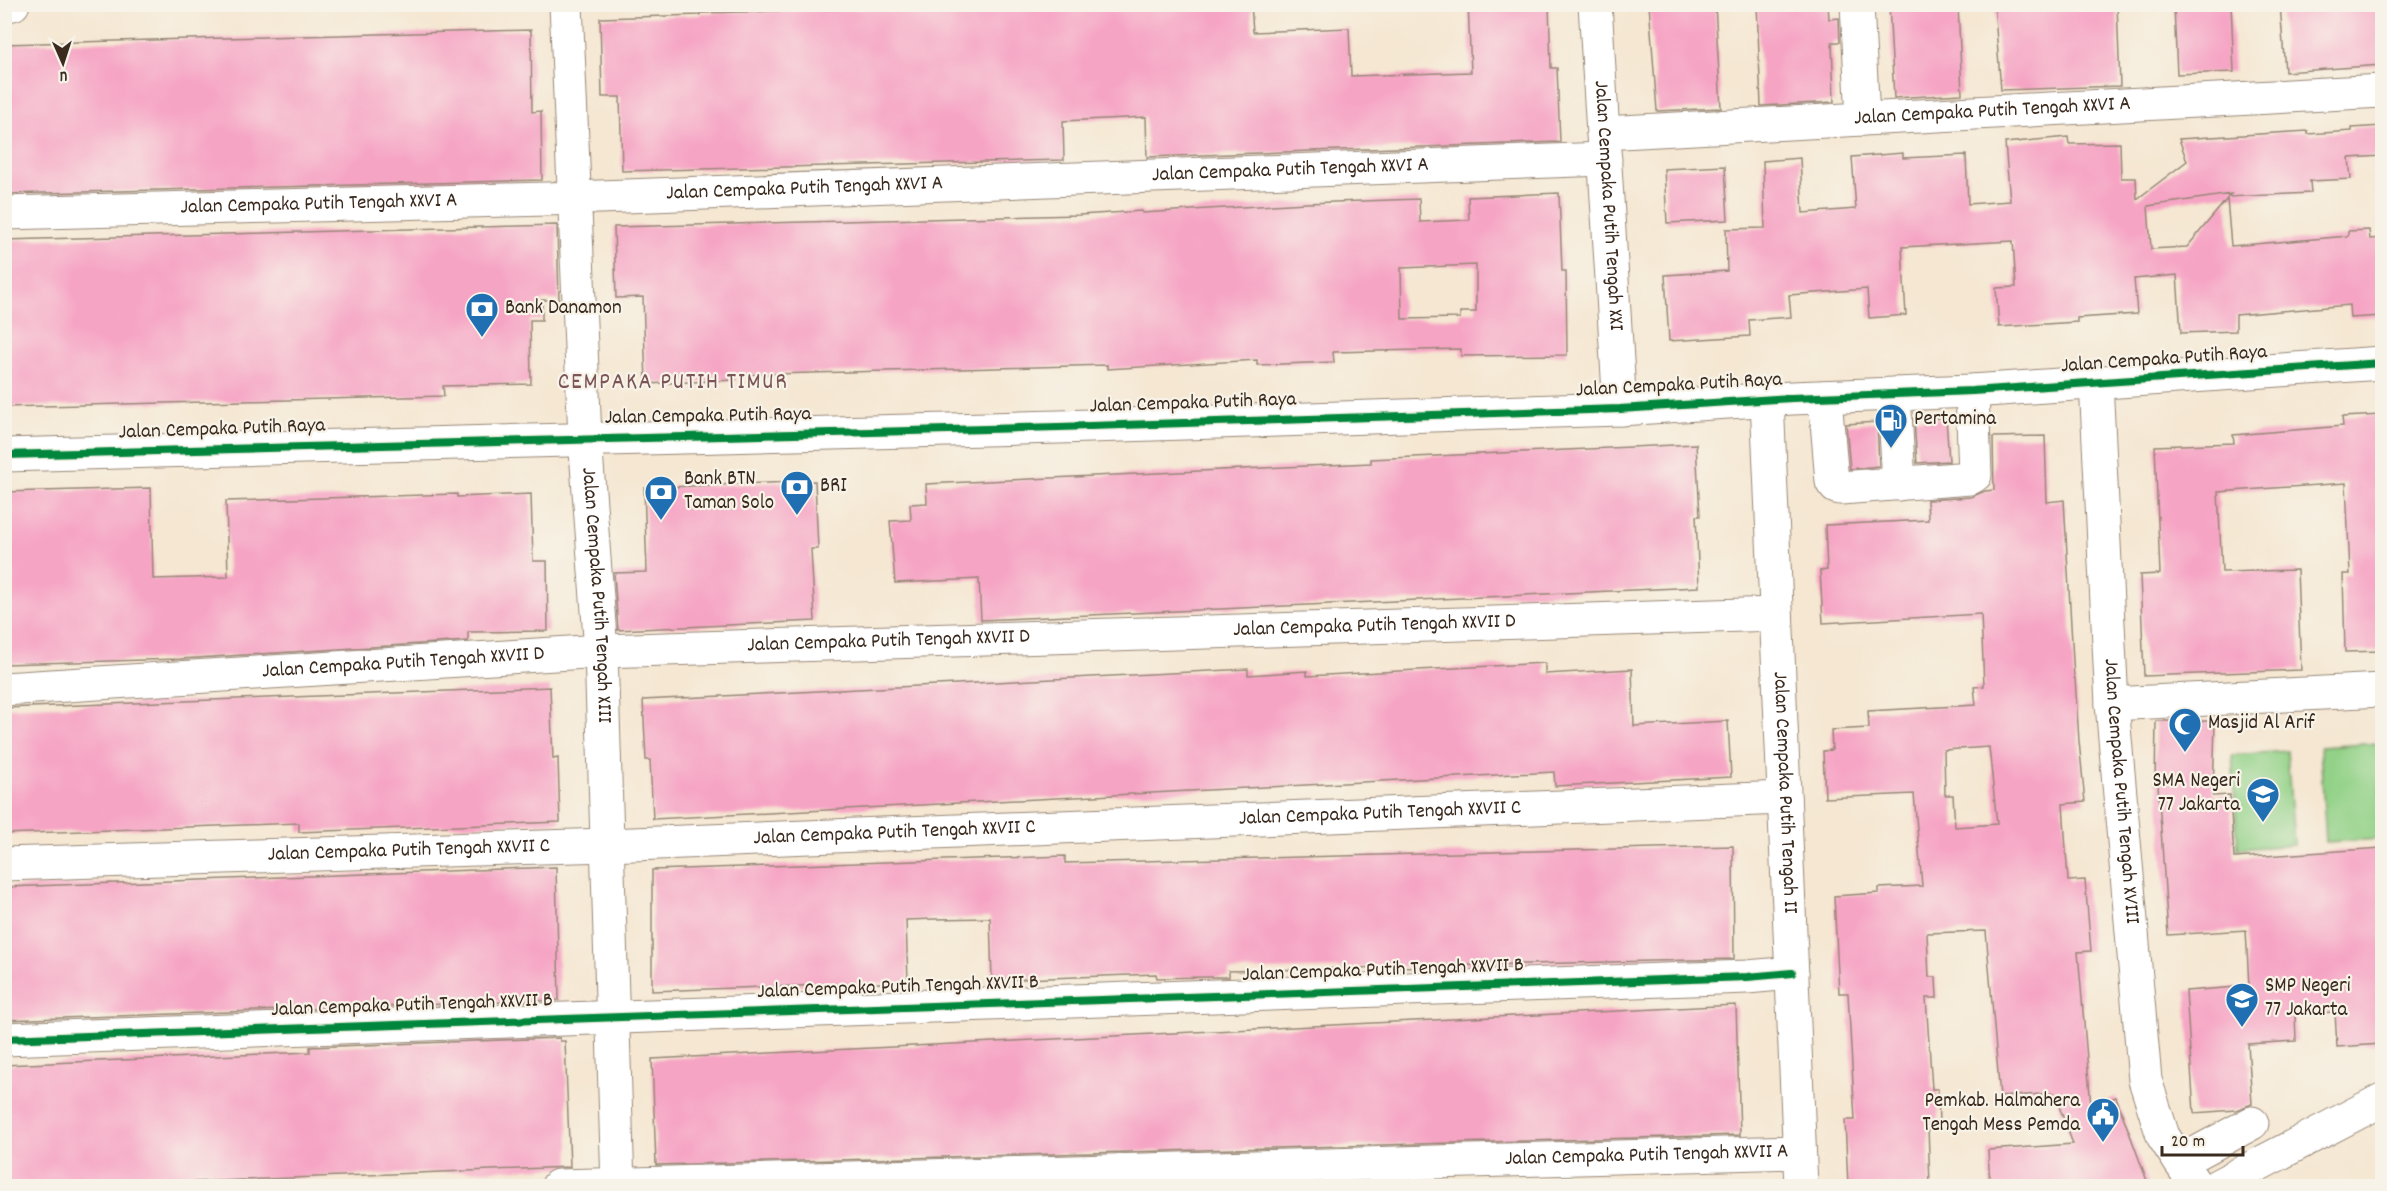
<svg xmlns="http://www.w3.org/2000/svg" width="2387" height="1191" viewBox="0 0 2387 1191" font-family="Dekko,sans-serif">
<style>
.green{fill:#92d187;stroke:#667e52;stroke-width:1.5}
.building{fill:#f6a4c4;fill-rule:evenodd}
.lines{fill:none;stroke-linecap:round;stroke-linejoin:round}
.minor-casing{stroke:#988878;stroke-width:35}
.minor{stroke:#fff;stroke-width:33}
.cycleway-casing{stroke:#f7f3e8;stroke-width:11}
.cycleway{stroke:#00873e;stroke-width:8}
.labels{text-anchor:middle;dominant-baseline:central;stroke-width:4.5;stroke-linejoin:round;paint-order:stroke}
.street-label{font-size:21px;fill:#3b2a1e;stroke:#f7f3e8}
.poi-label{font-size:21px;fill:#3b2a1e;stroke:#f7f3e8;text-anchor:start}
.quarter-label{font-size:24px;letter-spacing:1.5px;fill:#7c5558;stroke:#f7f3e8}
</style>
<rect width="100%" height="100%" fill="#f7f3e8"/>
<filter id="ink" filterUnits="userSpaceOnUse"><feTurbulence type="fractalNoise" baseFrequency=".0167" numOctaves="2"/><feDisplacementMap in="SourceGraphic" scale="12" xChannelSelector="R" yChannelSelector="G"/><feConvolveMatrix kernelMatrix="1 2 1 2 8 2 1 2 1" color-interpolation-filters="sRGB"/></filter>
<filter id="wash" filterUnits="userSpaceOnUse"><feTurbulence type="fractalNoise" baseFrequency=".008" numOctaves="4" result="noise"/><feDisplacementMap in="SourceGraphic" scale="24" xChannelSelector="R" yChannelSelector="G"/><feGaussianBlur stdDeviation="1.35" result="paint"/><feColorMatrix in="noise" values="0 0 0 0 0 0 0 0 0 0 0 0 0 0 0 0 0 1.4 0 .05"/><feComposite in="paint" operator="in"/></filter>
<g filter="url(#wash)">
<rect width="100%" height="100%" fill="#f5e7d2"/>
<!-- green -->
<path class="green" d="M 2380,743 L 2382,839 L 2326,842 L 2320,747 Z
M 2287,751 L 2294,845 L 2238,849 L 2232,755 Z"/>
<g id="blocks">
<!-- building -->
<path class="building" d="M 1041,4 L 1251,4 L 1253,32 L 1349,28 L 1351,76 L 1471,72 L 1468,4 L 1549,4 L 1551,68 L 1557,68 L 1560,142 L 1147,157 L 1146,117 L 1063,121 L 1064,160 L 622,171 L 620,97 L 602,97 L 600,18 L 700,15 L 700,13 Z
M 1649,4 L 1715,4 L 1721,108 L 1657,111 Z
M 1757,4 L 1828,4 L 1829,19 L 1839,18 L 1840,42 L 1832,42 L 1834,102 L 1761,106 Z
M 1889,4 L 1958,4 L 1962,94 L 1894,98 Z
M 1994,4 L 2117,4 L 2120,86 L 2001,90 Z
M 2231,4 L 2234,72 L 2177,74 L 2174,6 Z
M 2280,4 L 2382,4 L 2382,65 L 2285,72 Z
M 531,30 L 532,112 L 541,111 L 542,180 L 4,194 L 4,44 Z
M 2382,126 L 2382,156 L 2349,158 L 2351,179 L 2310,181 L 2311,193 L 2228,197 L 2231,194 L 2148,206 L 2151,249 L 2187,247 L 2227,199 L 2231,246 L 2348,236 L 2348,231 L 2369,230 L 2370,239 L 2382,238 L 2382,316 L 2350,318 L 2349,305 L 2236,315 L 2236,331 L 2181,333 L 2177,275 L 2134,279 L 2137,314 L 2077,318 L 2077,322 L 1999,327 L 1996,288 L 2016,287 L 2013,241 L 1902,247 L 1906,315 L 1869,318 L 1867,289 L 1789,295 L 1791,317 L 1749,320 L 1750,336 L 1669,341 L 1665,275 L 1727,271 L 1726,229 L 1765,228 L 1763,161 L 1800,158 L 1803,213 L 1856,209 L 1852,157 L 1903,153 L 1903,158 L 1966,155 L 1968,204 L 2010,201 L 2005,143 L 2068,137 L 2069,144 L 2120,143 L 2121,178 L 2136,178 L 2137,199 L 2187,161 L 2179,139 L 2308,131 L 2308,134 L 2352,131 L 2352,128 Z
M 1725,166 L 1728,220 L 1667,223 L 1664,169 Z
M 1559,193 L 1562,271 L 1566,271 L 1567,355 L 1461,356 L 1461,349 L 1333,352 L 1334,362 L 1257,365 L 1257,360 L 1107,369 L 1107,365 L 736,375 L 736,380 L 646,384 L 643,297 L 616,298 L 614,227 L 1079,215 L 1142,211 L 1142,213 L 1306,203 L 1419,199 L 1420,222 L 1469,220 L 1468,197 ZM 1476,265 L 1476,312 L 1460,312 L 1460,318 L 1402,319 L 1401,268 Z
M 557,225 L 559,300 L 542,300 L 542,320 L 530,320 L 531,384 L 443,386 L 444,396 L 4,407 L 4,240 Z
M 2382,415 L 2382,651 L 2345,652 L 2343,574 L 2350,574 L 2346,483 L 2218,492 L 2222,572 L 2297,570 L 2301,670 L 2144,676 L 2140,575 L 2160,574 L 2155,446 L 2234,443 L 2233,435 L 2343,426 L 2342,417 Z
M 1946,418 L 1949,461 L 1917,463 L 1914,419 Z
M 1877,422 L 1879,466 L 1850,469 L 1846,424 Z
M 2045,436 L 2047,502 L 2064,500 L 2074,678 L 2075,678 L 2079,741 L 2085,802 L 2063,804 L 2068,881 L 2085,880 L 2091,951 L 2078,952 L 2091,1106 L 2116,1097 L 2149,1186 L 1990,1186 L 1988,1150 L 2073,1144 L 2054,1093 L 2000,1097 L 1986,931 L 1927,933 L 1929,977 L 1936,977 L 1937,998 L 1926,998 L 1932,1089 L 1938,1089 L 1939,1126 L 1928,1126 L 1930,1186 L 1848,1186 L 1845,1120 L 1855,1120 L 1848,993 L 1839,993 L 1834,896 L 1879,893 L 1879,888 L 1922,886 L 1914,794 L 1825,798 L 1823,751 L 1832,750 L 1831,730 L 1869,728 L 1868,711 L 1976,705 L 1974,687 L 1984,686 L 1981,614 L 1823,623 L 1820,571 L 1827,570 L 1825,525 L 1928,520 L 1927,500 L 1971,497 L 1985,491 L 1994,490 L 1993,437 ZM 1989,747 L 1997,824 L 1955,827 L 1953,795 L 1945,795 L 1944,750 Z
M 1696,444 L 1700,516 L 1696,516 L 1699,587 L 981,620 L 979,579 L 895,583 L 890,521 L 911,520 L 910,504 L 927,503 L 926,484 L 1371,463 L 1371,459 Z
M 815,481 L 818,549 L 811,549 L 815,621 L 618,630 L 614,573 L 647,572 L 644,488 Z
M 151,488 L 153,579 L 228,577 L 226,501 L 457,494 L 457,497 L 531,494 L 533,561 L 547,561 L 548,631 L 468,632 L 468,641 L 180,659 L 4,664 L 4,492 Z
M 1545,663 L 1545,674 L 1632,669 L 1634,726 L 1728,721 L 1731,777 L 1555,786 L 1554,772 L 653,819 L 650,760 L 646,760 L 643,700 L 1248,669 L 1248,675 L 1307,671 L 1307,676 Z
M 550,687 L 553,759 L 558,758 L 560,822 L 299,832 L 299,823 L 4,834 L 4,708 Z
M 2156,721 L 2215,721 L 2213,796 L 2230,795 L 2234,858 L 2382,848 L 2382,1044 L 2337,1047 L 2335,1012 L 2295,1014 L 2296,1041 L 2248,1044 L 2252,1104 L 2236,1110 L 2194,1113 L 2186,991 L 2249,986 L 2246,930 L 2168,935 L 2158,784 L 2155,784 Z
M 1733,846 L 1734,959 L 1229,971 L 1229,977 L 1208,977 L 1157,978 L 1156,974 L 992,980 L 990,918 L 935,919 L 906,920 L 908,982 L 652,991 L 652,870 L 1065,856 L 1065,863 Z
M 556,867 L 559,1000 L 4,1020 L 5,887 Z
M 1736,1005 L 1740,1135 L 656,1165 L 652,1059 Z
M 560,1038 L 560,1041 L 565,1041 L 570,1167 L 92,1186 L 4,1186 L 4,1065 L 310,1052 L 310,1047 Z"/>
</g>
</g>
<g filter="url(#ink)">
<use href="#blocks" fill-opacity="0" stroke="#988878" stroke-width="1.5"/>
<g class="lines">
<defs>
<g id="minor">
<path id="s1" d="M 566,4 L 585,438 L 601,651 L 618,1186"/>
<path id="s2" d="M 1595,4 L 1620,409"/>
<path d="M 1857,4 L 1863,119"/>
<path d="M 4,5 L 13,4"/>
<path id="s3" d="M 1603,133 L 2382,91"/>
<path id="s4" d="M 4,213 L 547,199 L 1605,159"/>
<path id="s5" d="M 2096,382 L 2112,704 L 2145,1080 L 2163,1136 L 2196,1186"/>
<path d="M 1894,394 L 1899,484"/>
<path d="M 1825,397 L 1832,482 L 1836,487 L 1841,488 L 1970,478 L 1975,475 L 1972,391"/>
<path id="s6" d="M 1767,399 L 1801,1186"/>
<path d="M 4,455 L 1059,427 L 1620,409 L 1792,398 L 1972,391 L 2382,363"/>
<path id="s7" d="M 4,689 L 601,651 L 1776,614"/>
<path d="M 2112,704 L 2382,690"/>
<path id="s8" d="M 4,864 L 608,845 L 1784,798"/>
<path d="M 4,1039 L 1747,977 L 1792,973"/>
<path d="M 2180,1162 L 2252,1123"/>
<path id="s9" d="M 558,1186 L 1799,1152"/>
<path d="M 2217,1186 L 2382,1100"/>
</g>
</defs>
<!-- minor casing -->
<use href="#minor" class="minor-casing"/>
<!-- minor -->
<use href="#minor" class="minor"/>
<defs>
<path id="cycleway" d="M 4,455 L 1059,427 L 1620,409 L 1792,398 L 1972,391 L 2382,363
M 4,1039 L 1747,977 L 1792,973"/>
</defs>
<!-- cycleway casing -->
<use href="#cycleway" class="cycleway-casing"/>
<!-- cycleway -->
<use href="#cycleway" class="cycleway"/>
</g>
</g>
<!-- icons -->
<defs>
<symbol id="bank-pin" viewBox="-11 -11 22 30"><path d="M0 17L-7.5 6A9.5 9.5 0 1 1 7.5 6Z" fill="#1f6fb2" stroke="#f7f3e8"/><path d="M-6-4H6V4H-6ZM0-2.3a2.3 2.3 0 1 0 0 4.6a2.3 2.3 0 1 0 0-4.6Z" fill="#fff"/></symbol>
<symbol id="fuel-pin" viewBox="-11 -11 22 30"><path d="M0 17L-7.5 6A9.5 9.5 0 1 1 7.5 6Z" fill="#1f6fb2" stroke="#f7f3e8"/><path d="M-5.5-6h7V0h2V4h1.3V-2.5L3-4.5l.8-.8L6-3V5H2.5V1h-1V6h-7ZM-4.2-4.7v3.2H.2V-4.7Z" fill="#fff"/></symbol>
<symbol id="mosque-pin" viewBox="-11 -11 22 30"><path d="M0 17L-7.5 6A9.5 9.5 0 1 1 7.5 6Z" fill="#1f6fb2" stroke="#f7f3e8"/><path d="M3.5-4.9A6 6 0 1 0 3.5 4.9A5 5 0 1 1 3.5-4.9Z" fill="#fff"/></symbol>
<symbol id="school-pin" viewBox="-11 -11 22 30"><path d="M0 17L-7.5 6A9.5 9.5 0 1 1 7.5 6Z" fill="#1f6fb2" stroke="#f7f3e8"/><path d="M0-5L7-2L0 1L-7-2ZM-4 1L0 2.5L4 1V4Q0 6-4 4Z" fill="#fff"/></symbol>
<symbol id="civic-pin" viewBox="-11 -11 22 30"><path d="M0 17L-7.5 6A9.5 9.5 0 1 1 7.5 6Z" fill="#1f6fb2" stroke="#f7f3e8"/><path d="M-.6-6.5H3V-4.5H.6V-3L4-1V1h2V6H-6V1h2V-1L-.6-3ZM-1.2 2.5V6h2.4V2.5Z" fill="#fff"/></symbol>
</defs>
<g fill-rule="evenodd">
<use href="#bank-pin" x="463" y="290" width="38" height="52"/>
<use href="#fuel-pin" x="1872" y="401" width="38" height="52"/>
<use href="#bank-pin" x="778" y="468" width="38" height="52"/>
<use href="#bank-pin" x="642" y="473" width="38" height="52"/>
<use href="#mosque-pin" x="2166" y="705" width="38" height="52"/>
<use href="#school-pin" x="2244" y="775" width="38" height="52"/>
<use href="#school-pin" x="2223" y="980" width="38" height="52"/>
<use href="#civic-pin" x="2084" y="1095" width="38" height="52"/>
</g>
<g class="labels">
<!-- street labels -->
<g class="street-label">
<text stroke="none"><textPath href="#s3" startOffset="390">Jalan Cempaka Putih Tengah XXVI A</textPath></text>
<text stroke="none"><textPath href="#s4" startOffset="1287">Jalan Cempaka Putih Tengah XXVI A</textPath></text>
<text stroke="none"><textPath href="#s4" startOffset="801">Jalan Cempaka Putih Tengah XXVI A</textPath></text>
<text stroke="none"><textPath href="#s4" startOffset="315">Jalan Cempaka Putih Tengah XXVI A</textPath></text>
<text stroke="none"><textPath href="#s2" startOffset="202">Jalan Cempaka Putih Tengah XXI</textPath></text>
<text transform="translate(2164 360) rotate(-4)">Jalan Cempaka Putih Raya</text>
<text transform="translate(1679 386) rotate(-3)">Jalan Cempaka Putih Raya</text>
<text transform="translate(1193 404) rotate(-2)">Jalan Cempaka Putih Raya</text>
<text transform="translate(708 417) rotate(-1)">Jalan Cempaka Putih Raya</text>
<text transform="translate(222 430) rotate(-2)">Jalan Cempaka Putih Raya</text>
<text stroke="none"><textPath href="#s1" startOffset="592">Jalan Cempaka Putih Tengah XIII</textPath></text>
<text stroke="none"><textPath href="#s7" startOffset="1372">Jalan Cempaka Putih Tengah XXVII D</textPath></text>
<text stroke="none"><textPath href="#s7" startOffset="886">Jalan Cempaka Putih Tengah XXVII D</textPath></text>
<text stroke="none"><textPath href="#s7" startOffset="400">Jalan Cempaka Putih Tengah XXVII D</textPath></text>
<text stroke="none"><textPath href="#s5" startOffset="410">Jalan Cempaka Putih Tengah XVIII</textPath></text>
<text stroke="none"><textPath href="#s6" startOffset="394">Jalan Cempaka Putih Tengah II</textPath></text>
<text stroke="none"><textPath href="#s8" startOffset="1377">Jalan Cempaka Putih Tengah XXVII C</textPath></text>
<text stroke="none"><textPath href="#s8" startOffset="891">Jalan Cempaka Putih Tengah XXVII C</textPath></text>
<text stroke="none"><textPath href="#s8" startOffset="405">Jalan Cempaka Putih Tengah XXVII C</textPath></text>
<text transform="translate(1383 971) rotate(-2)">Jalan Cempaka Putih Tengah XXVII B</text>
<text transform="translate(898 988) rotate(-2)">Jalan Cempaka Putih Tengah XXVII B</text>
<text transform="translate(412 1006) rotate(-2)">Jalan Cempaka Putih Tengah XXVII B</text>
<text stroke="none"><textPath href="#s9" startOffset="1089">Jalan Cempaka Putih Tengah XXVII A</textPath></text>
</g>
<!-- poi labels -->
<g class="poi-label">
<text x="505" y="309">Bank Danamon</text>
<text x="1914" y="420">Pertamina</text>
<text x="684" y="480">Bank BTN<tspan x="684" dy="24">Taman Solo</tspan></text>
<text x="820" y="487">BRI</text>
<text x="2208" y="724">Masjid Al Arif</text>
<text x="2240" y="782" text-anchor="end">SMA Negeri<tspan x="2240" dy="24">77 Jakarta</tspan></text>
<text x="2265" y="987">SMP Negeri<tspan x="2265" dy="24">77 Jakarta</tspan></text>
<text x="2080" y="1102" text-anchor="end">Pemkab. Halmahera<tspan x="2080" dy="24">Tengah Mess Pemda</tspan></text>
</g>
<!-- quarter labels -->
<g class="quarter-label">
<text x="673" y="383">CEMPAKA PUTIH TIMUR</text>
</g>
</g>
<!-- margin -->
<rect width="2387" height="1191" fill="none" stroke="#f7f3e8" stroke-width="24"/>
<!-- north arrow -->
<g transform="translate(63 63) rotate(177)" stroke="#f7f3e8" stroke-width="4.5" paint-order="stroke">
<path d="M0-4.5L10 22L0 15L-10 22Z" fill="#3b2a1e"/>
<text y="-9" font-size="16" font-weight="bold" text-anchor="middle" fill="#3b2a1e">U</text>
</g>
<!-- scale -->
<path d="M2162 1146v9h81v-9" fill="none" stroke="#3b2a1e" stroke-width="3"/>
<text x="2171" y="1146" font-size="18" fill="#3b2a1e" stroke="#f7f3e8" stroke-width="4.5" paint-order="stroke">20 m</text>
</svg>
